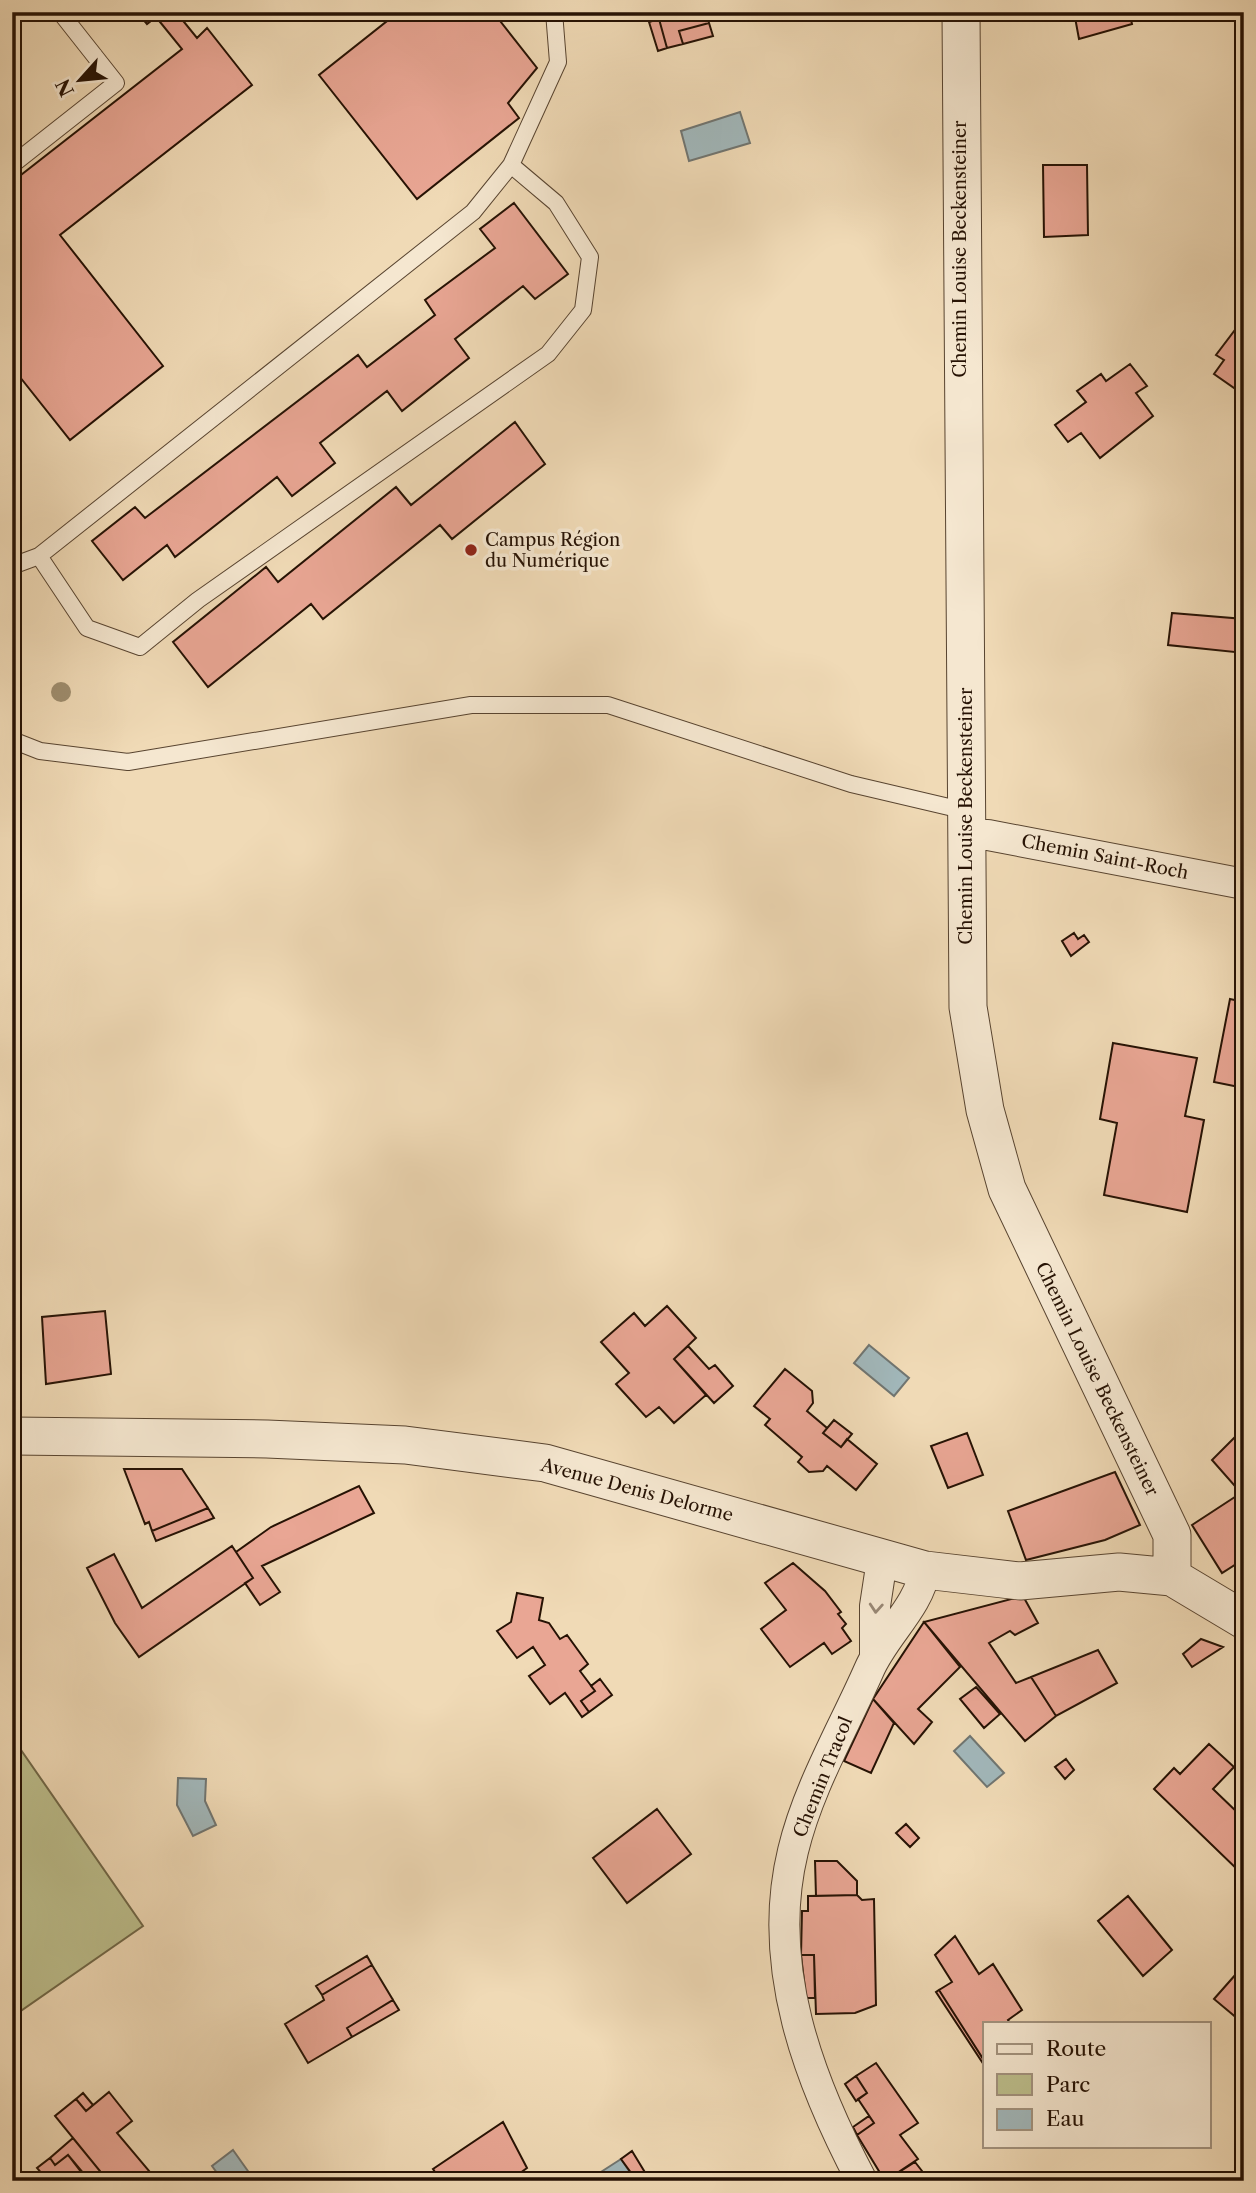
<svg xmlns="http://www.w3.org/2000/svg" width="1256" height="2193" viewBox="0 0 1256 2193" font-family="'Libre Caslon Text',serif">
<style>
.green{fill:#bcbe8c;stroke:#716848;stroke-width:2}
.water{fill:#a1b7ba;stroke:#707571;stroke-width:2}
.building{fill:#e9a694;stroke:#261204;stroke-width:2}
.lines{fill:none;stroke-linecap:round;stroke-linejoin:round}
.service-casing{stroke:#584430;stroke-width:18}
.minor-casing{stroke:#584430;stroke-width:32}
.tertiary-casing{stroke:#584430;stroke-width:39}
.service{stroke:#f5e7d0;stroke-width:16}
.minor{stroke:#f5e7d0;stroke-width:30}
.tertiary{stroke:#f5e7d0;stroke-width:37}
.tree{fill:#9e8d6e}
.oneway{stroke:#988774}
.poi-dot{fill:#8f2418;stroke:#f5e7d0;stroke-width:2.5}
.labels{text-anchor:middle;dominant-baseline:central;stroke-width:7;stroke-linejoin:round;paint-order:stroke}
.street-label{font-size:18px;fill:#261204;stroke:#f5e7d0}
.poi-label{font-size:18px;fill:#261204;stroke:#f5e7d0;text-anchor:start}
</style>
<rect width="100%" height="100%" fill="#f0dab6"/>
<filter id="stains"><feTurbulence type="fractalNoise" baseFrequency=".00286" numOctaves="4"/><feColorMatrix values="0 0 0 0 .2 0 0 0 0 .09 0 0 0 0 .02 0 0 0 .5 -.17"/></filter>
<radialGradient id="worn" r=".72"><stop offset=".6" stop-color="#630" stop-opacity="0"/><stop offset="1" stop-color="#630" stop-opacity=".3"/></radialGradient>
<!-- green -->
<path class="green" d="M 12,1737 L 143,1926 L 12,2017 Z"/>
<!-- water -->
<path class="water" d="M 740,112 L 750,143 L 689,161 L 681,131 Z
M 869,1345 L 909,1378 L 894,1396 L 854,1363 Z
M 970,1736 L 1004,1773 L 987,1787 L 954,1751 Z
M 178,1778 L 206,1779 L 205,1801 L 216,1825 L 193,1836 L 177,1805 Z
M 233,2150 L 255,2181 L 223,2181 L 212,2166 Z
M 621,2159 L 636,2181 L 587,2181 Z"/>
<!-- building -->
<path class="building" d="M 137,12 L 176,12 L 197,38 L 207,28 L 252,85 L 60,235 L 163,366 L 70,440 L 12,367 L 12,182 L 182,49 L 156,17 L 147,24 Z
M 379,12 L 493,12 L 537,68 L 508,103 L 519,118 L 417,199 L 319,75 L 387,21 Z
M 646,12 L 706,12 L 709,23 L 679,31 L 683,44 L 667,48 L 659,19 L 649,22 Z
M 1074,12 L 1129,12 L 1132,24 L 1079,39 Z
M 659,19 L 667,48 L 658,51 L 649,22 Z
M 709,23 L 713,36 L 683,44 L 679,31 Z
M 1043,165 L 1087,165 L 1088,235 L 1044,237 Z
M 514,203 L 568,274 L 535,299 L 523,286 L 455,339 L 469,358 L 402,411 L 387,391 L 320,443 L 335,463 L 292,496 L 277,477 L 175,557 L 167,545 L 123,580 L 92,541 L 135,507 L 145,518 L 358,355 L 367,367 L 435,315 L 425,300 L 495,248 L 480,229 Z
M 1244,318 L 1244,380 L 1237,390 L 1214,374 L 1224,360 L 1216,355 Z
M 1130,364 L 1147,386 L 1136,393 L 1153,416 L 1100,458 L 1081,433 L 1068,442 L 1055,425 L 1086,402 L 1077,391 L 1101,374 L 1106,381 Z
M 515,422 L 545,464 L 452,539 L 440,525 L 323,619 L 311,604 L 208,687 L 173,642 L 266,567 L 278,582 L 396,487 L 411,505 Z
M 1172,613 L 1244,619 L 1244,653 L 1168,645 Z
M 1074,933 L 1078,939 L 1084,935 L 1089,942 L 1071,956 L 1062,941 Z
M 1230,999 L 1244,1002 L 1244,1088 L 1214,1082 Z
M 1113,1043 L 1197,1058 L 1185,1116 L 1204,1120 L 1187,1212 L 1104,1195 L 1117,1123 L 1100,1119 Z
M 667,1306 L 696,1338 L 674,1359 L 706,1395 L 674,1423 L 659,1407 L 646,1417 L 616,1384 L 629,1373 L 601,1342 L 634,1313 L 645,1326 Z
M 105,1311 L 111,1374 L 46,1384 L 42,1317 Z
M 688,1346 L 709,1369 L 715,1365 L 733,1386 L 714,1403 L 674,1359 Z
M 785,1369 L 812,1391 L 813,1403 L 807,1411 L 827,1428 L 823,1433 L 841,1447 L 847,1439 L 877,1464 L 856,1490 L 827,1466 L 823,1471 L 809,1472 L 798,1462 L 802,1457 L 765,1425 L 770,1419 L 754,1406 Z
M 834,1420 L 852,1434 L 841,1447 L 823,1433 Z
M 1244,1428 L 1244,1491 L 1241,1493 L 1212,1460 Z
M 967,1433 L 983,1475 L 948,1488 L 931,1446 Z
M 124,1469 L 182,1469 L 208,1508 L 152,1531 L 149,1522 L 145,1524 Z
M 1115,1472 L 1140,1525 L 1105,1540 L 1026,1560 L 1008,1511 Z
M 359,1486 L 374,1513 L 262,1566 L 280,1592 L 260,1605 L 245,1583 L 253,1578 L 236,1552 L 271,1527 Z
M 1241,1493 L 1244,1559 L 1222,1573 L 1192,1525 Z
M 208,1508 L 214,1518 L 156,1541 L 152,1531 Z
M 232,1546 L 253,1578 L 139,1657 L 115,1623 L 87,1568 L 114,1554 L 142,1608 Z
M 793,1563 L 825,1591 L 841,1612 L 838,1614 L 846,1624 L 842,1628 L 851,1641 L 832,1654 L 824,1643 L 790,1667 L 761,1629 L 786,1610 L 765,1583 Z
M 517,1593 L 543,1598 L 539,1620 L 549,1623 L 560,1639 L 567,1635 L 588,1664 L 580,1671 L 595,1691 L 581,1701 L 589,1712 L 582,1717 L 565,1693 L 550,1704 L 529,1676 L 545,1665 L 533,1647 L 517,1658 L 497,1631 L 511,1622 Z
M 1023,1596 L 1038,1623 L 1015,1635 L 1010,1631 L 989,1643 L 1016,1683 L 1031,1677 L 1056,1716 L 1025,1741 L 924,1622 Z
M 924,1622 L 960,1667 L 918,1709 L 932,1722 L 914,1744 L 873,1699 Z
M 1201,1639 L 1223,1647 L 1192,1667 L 1183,1654 Z
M 1098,1650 L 1117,1683 L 1056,1716 L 1031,1677 Z
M 600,1679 L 612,1695 L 589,1712 L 581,1701 L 595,1691 L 591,1686 Z
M 976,1687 L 1000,1714 L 984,1728 L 960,1699 Z
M 873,1699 L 894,1723 L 871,1773 L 844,1761 Z
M 1209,1744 L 1234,1767 L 1213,1789 L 1240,1815 L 1238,1818 L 1244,1823 L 1242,1874 L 1154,1789 L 1174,1768 L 1180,1774 Z
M 1066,1759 L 1074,1770 L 1065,1779 L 1055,1767 Z
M 657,1809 L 691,1854 L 627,1903 L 593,1858 Z
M 906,1824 L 919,1838 L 910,1847 L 896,1833 Z
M 815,1861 L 837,1861 L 857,1881 L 857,1895 L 816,1896 Z
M 857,1895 L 862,1900 L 874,1899 L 876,2005 L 855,2013 L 816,2014 L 814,1955 L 801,1955 L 802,1911 L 808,1911 L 808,1896 Z
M 1128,1896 L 1172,1950 L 1143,1976 L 1098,1921 Z
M 955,1936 L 979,1974 L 993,1964 L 1022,2010 L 1008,2020 L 1010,2023 L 985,2023 L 985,2062 L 939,1990 L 952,1982 L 935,1955 Z
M 801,1955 L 814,1955 L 815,1998 L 806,1998 Z
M 367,1956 L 372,1965 L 322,1995 L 316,1986 Z
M 372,1965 L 393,2000 L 347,2028 L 352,2037 L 308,2063 L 285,2024 L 324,2000 L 322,1995 Z
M 1244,1965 L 1244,2024 L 1214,1999 Z
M 939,1990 L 985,2062 L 984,2065 L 936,1992 Z
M 393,2000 L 399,2010 L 352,2037 L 347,2028 Z
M 876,2063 L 918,2123 L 900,2135 L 918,2159 L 885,2181 L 857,2135 L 874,2123 L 858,2099 L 867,2093 L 856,2076 Z
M 856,2076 L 867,2093 L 856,2101 L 845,2084 Z
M 109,2092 L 132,2121 L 117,2133 L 150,2172 L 139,2181 L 108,2181 L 55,2116 L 76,2099 L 86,2111 Z
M 83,2093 L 93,2105 L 86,2111 L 76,2099 Z
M 869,2116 L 874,2123 L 857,2135 L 853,2127 Z
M 503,2122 L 527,2168 L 516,2176 L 519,2181 L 441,2181 L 433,2169 Z
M 73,2138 L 100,2171 L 89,2180 L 68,2155 L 55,2165 L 50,2158 Z
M 632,2151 L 646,2174 L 637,2181 L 621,2159 Z
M 68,2155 L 88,2181 L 48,2181 L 37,2168 L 50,2158 L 55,2165 Z
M 915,2162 L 922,2171 L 915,2176 L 918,2181 L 885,2181 Z"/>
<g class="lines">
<defs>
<path id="service" d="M 12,165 L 116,83 L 60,12
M 39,556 L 87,628 L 140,647 L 198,600 L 548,354 L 583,310 L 590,257 L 556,203 L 511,165
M 12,566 L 39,556 L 473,212 L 511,165 L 558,62 L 554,12
M 12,740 L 40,751 L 128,762 L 471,705 L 608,705 L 851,784 L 966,811"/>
<path id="minor" d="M 966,835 L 988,835 L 1244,884
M 875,1656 L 875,1606 L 882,1560
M 862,2181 C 809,2081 765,1966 793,1851 C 808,1788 843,1729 869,1670 C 884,1635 919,1607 925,1570"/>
<path id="tertiary" d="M 961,12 L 968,1007 L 985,1110 L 1007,1189 L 1172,1535 L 1172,1577
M 12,1436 L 267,1439 L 405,1445 L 545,1463 L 925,1570 L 1020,1581 L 1119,1572 L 1172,1577 L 1244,1620"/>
</defs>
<!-- service casing -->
<use href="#service" class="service-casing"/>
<!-- minor casing -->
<use href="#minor" class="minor-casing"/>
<!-- tertiary casing -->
<use href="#tertiary" class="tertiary-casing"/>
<!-- service -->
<use href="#service" class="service"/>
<!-- minor -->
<use href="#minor" class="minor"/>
<!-- tertiary -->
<use href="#tertiary" class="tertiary"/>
</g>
<!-- trees -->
<circle class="tree" cx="61" cy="692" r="10"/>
<!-- one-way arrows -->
<defs><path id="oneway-chevron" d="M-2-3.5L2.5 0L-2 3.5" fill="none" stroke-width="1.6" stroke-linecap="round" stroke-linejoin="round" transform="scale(1.75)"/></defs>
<use class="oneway" href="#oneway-chevron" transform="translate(876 1608) rotate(94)"/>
<!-- markers -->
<circle class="poi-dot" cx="471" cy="550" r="7"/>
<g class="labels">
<!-- street labels -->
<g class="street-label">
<text transform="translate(960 249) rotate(-90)">Chemin Louise Beckensteiner</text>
<text transform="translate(966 816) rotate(-90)">Chemin Louise Beckensteiner</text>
<text transform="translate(1105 857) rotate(11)">Chemin Saint-Roch</text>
<text transform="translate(1097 1379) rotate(64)">Chemin Louise Beckensteiner</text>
<text transform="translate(637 1490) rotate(15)">Avenue Denis Delorme</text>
<text transform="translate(823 1777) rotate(-68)">Chemin Tracol</text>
</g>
<!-- poi labels -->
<g class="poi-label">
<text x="485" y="540">Campus Région<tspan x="485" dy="21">du Numérique</tspan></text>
</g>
</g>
<!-- margin -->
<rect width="1256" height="2193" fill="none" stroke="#f0dab6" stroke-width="42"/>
<rect x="14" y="14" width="1228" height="2165" fill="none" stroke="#261204" stroke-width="3.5"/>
<rect x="21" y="21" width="1214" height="2151" fill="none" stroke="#261204" stroke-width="2"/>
<!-- legend -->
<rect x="983" y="2022" width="228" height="126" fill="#f5e7d0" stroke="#a2927e" stroke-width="2"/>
<rect x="997" y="2044" width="35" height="10" fill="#f5e7d0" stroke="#a2927e" stroke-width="2"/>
<text x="1046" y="2056" font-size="21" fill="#261204">Route</text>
<rect x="997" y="2074" width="35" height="21" fill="#bcbe8c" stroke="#a2927e" stroke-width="2"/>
<text x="1046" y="2092" font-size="21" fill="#261204">Parc</text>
<rect x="997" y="2109" width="35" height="21" fill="#a1b7ba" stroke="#a2927e" stroke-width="2"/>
<text x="1046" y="2126" font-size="21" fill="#261204">Eau</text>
<!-- north arrow -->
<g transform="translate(80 80) rotate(243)" stroke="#f5e7d0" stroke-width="5" paint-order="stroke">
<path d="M0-5L12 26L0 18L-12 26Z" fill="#261204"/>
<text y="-10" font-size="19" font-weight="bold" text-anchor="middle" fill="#261204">N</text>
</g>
<rect width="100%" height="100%" filter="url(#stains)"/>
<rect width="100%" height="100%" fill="url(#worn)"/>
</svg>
